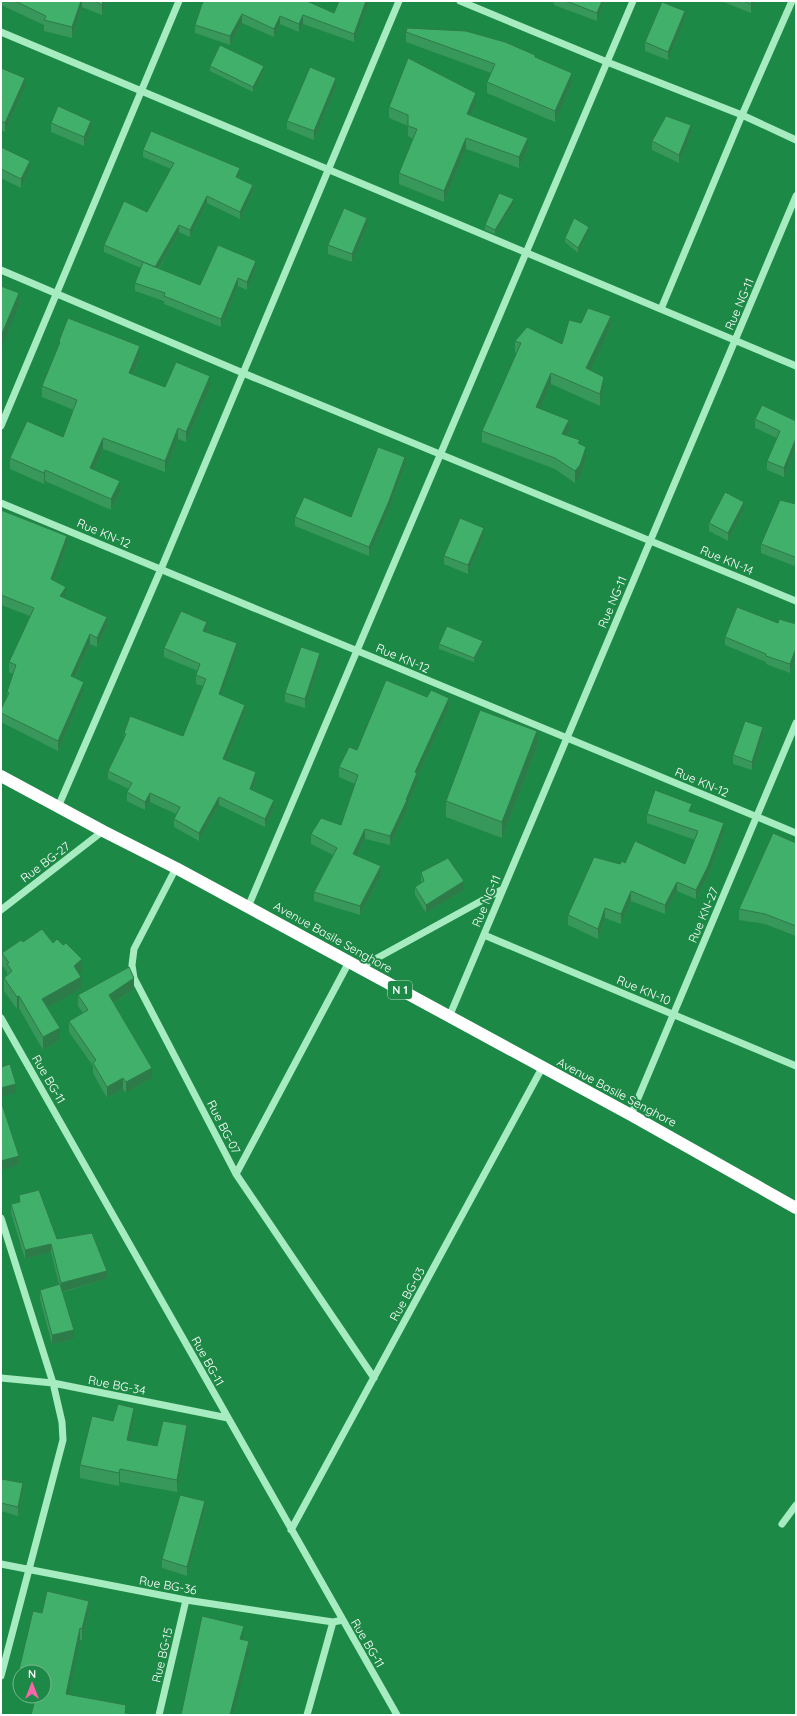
<svg xmlns="http://www.w3.org/2000/svg" width="797" height="1716" viewBox="0 0 797 1716" font-family="Quicksand,sans-serif">
<style>
.lines{fill:none;stroke-linecap:round;stroke-linejoin:round}
.minor{stroke:#a7ecc0;stroke-width:7}
.highway{stroke:#fff;stroke-width:12}
.wall{fill:#38975b}
.shaded-wall{fill:#2e7b4a}
.building{fill:#41b06a;stroke:#2e7b4a}
.labels{text-anchor:middle;dominant-baseline:central;stroke-width:4;stroke-linejoin:round;paint-order:stroke}
.shield{fill:#1d8946;stroke:#bbdcc8;stroke-width:1}
.shield-label{font-size:11px;font-weight:bold;fill:#fff}
.street-label{font-size:12px;fill:#fff;stroke:#1d8946}
</style>
<rect width="100%" height="100%" fill="#1d8946"/>
<g class="lines">
<!-- minor -->
<path class="minor" d="M 460,1 L 607,62 L 742,115 L 796,140
M 1,32 L 796,366
M 1,270 L 243,373 L 796,601
M 661,309 L 742,115 L 792,1
M 1,426 L 179,1
M 1,503 L 796,833
M 58,807 L 161,569 L 399,1
M 176,868 L 134,949 L 132,965 L 134,978 L 236,1174 L 374,1378
M 248,907 L 633,1
M 1,910 L 103,831
M 484,935 L 796,1066
M 359,968 L 503,889
M 449,1017 L 796,196
M 1,1018 L 397,1715
M 631,1115 L 796,723
M 236,1174 L 349,962
M 1,1218 L 53,1383 L 62,1422 L 63,1440 L 1,1676
M 1,1378 L 53,1383 L 228,1418
M 782,1524 L 796,1505
M 291,1530 L 542,1068
M 1,1564 L 186,1600 L 333,1622 L 343,1620
M 159,1715 L 186,1600
M 307,1715 L 333,1622"/>
<!-- highway -->
<path class="highway" d="M 1,776 L 103,831 L 176,868 L 631,1115 L 796,1208"/>
</g>
<!-- wall -->
<path class="wall" d="M 1,1 L 106,1 L 102,15 L 82,7 L 72,38 L 44,31 L 44,25 L 1,5 Z
M 369,1 L 354,42 L 303,24 L 299,32 L 280,24 L 274,37 L 242,23 L 230,45 L 195,33 L 195,25 L 202,4 L 334,13 Z
M 554,1 L 605,1 L 597,21 L 554,5 Z
M 721,1 L 755,1 L 751,13 Z
M 685,20 L 668,60 L 645,51 L 645,42 Z
M 406,32 L 535,57 L 572,83 L 555,122 L 487,93 L 487,82 L 491,73 L 406,42 Z
M 210,66 L 264,71 L 253,92 L 210,71 Z
M 1,68 L 25,87 L 5,132 L 1,130 Z
M 336,87 L 314,140 L 287,129 L 287,121 Z
M 476,104 L 471,115 L 528,149 L 519,168 L 466,149 L 444,202 L 399,184 L 399,173 L 413,139 L 408,136 L 408,126 L 389,118 L 389,107 Z
M 51,123 L 91,130 L 84,146 L 51,132 Z
M 691,134 L 679,163 L 652,150 L 652,141 Z
M 1,147 L 30,170 L 21,188 L 1,178 Z
M 143,150 L 240,175 L 239,179 L 253,192 L 240,219 L 207,203 L 190,237 L 179,232 L 159,269 L 200,285 L 256,269 L 247,290 L 238,286 L 221,327 L 164,304 L 164,301 L 135,291 L 135,283 L 141,268 L 104,252 L 104,245 L 147,212 L 171,169 L 143,157 Z
M 514,204 L 495,234 L 485,230 L 485,225 Z
M 367,227 L 352,262 L 328,254 L 328,245 Z
M 589,231 L 578,253 L 565,242 L 565,238 Z
M 796,271 L 796,283 L 795,283 L 795,274 Z
M 581,323 L 611,327 L 590,370 L 604,388 L 600,406 L 551,384 L 540,409 L 569,431 L 567,436 L 580,444 L 586,458 L 580,477 L 575,483 L 555,469 L 482,442 L 482,431 L 517,353 L 515,353 L 515,341 L 562,344 Z
M 59,341 L 140,357 L 133,375 L 165,387 L 210,387 L 186,442 L 178,439 L 165,472 L 103,449 L 94,469 L 120,492 L 111,510 L 45,481 L 44,484 L 10,469 L 10,458 L 63,437 L 74,410 L 42,397 L 42,386 L 59,346 Z
M 755,419 L 796,421 L 796,447 L 784,477 L 767,470 L 767,461 L 777,438 L 755,428 Z
M 405,466 L 389,510 L 369,556 L 295,526 L 295,517 L 351,517 Z
M 796,504 L 795,566 L 761,553 L 761,544 Z
M 1,510 L 67,546 L 54,580 L 66,597 L 65,598 L 107,626 L 97,647 L 90,644 L 75,678 L 84,691 L 58,751 L 1,722 L 1,709 L 7,697 L 7,692 L 13,674 L 9,672 L 9,662 L 30,616 L 1,605 Z
M 744,510 L 728,541 L 709,531 L 709,523 Z
M 484,536 L 468,574 L 444,564 L 444,556 Z
M 796,624 L 796,657 L 790,673 L 766,664 L 766,662 L 725,645 L 725,637 Z
M 207,630 L 206,632 L 237,651 L 221,695 L 245,713 L 226,760 L 256,781 L 253,790 L 274,809 L 265,827 L 219,805 L 199,841 L 174,827 L 174,819 L 176,814 L 150,802 L 145,810 L 127,801 L 127,792 L 129,789 L 108,779 L 108,771 L 124,738 L 124,733 L 183,736 L 203,686 L 196,684 L 196,675 L 198,671 L 164,657 L 164,648 Z
M 439,644 L 483,645 L 474,662 L 439,649 Z
M 320,662 L 305,708 L 285,702 L 285,693 Z
M 449,707 L 417,777 L 417,783 L 407,806 L 407,810 L 390,845 L 365,839 L 357,856 L 381,876 L 360,915 L 314,901 L 314,892 L 333,855 L 311,844 L 311,834 L 341,825 L 355,784 L 339,777 L 339,767 L 357,750 Z
M 763,736 L 752,770 L 733,764 L 733,755 Z
M 537,747 L 502,838 L 446,817 L 446,801 Z
M 692,812 L 724,833 L 708,876 L 696,899 L 677,891 L 665,914 L 631,901 L 621,924 L 605,918 L 598,939 L 568,925 L 568,915 L 620,864 L 625,863 L 685,864 L 695,840 L 647,823 L 647,814 Z
M 796,843 L 796,936 L 765,924 L 739,920 L 739,909 Z
M 421,872 L 464,890 L 426,913 L 415,895 L 415,887 L 421,883 Z
M 23,942 L 53,943 L 82,971 L 79,973 L 81,989 L 47,1008 L 60,1040 L 43,1050 L 19,1008 L 17,1009 L 4,991 L 4,978 L 7,976 L 7,972 L 2,965 L 2,953 Z
M 134,989 L 114,1003 L 152,1078 L 126,1093 L 123,1089 L 107,1098 L 93,1073 L 93,1066 L 69,1032 L 69,1021 L 83,1013 L 78,1006 L 78,995 Z
M 19,1195 L 57,1239 L 107,1279 L 63,1292 L 74,1339 L 52,1344 L 40,1299 L 40,1290 L 59,1284 L 51,1252 L 25,1259 L 11,1213 L 11,1204 L 19,1202 Z
M 134,1420 L 129,1441 L 157,1446 L 187,1437 L 177,1492 L 120,1482 L 119,1486 L 80,1478 L 80,1465 L 113,1421 Z
M 1,1484 L 23,1491 L 18,1516 L 1,1511 Z
M 205,1510 L 187,1576 L 162,1568 L 162,1559 Z
M 89,1612 L 82,1640 L 80,1640 L 31,1715 L 44,1672 L 20,1672 L 20,1686 L 18,1685 L 18,1674 L 42,1613 Z"/>
<!-- shaded-wall -->
<path class="shaded-wall" d="M 81,1 L 82,1 L 82,7 L 72,38 L 72,27 Z
M 103,1 L 106,1 L 102,15 L 102,5 Z
M 366,1 L 369,1 L 369,2 L 354,42 L 354,34 Z
M 602,1 L 605,1 L 597,21 L 597,13 Z
M 752,1 L 755,1 L 751,13 L 751,4 Z
M 685,11 L 685,20 L 668,60 L 668,52 Z
M 242,14 L 242,23 L 230,45 L 230,36 Z
M 303,15 L 303,24 L 299,32 L 299,24 Z
M 280,16 L 280,24 L 274,37 L 274,29 Z
M 264,66 L 264,71 L 253,92 L 253,87 Z
M 572,73 L 572,83 L 555,122 L 555,111 Z
M 25,78 L 25,87 L 5,132 L 5,123 Z
M 336,78 L 336,87 L 314,140 L 314,131 Z
M 476,93 L 476,104 L 467,124 L 467,114 Z
M 91,121 L 91,130 L 84,146 L 84,137 Z
M 691,125 L 691,134 L 679,163 L 679,155 Z
M 466,138 L 466,149 L 444,202 L 444,191 Z
M 528,138 L 528,149 L 519,168 L 519,157 Z
M 30,161 L 30,170 L 21,188 L 21,179 Z
M 240,168 L 240,175 L 236,184 L 236,177 Z
M 253,185 L 253,192 L 240,219 L 240,212 Z
M 207,196 L 207,203 L 190,237 L 190,230 Z
M 514,199 L 514,204 L 495,234 L 495,230 Z
M 367,218 L 367,227 L 352,262 L 352,254 Z
M 179,225 L 179,232 L 155,275 L 155,268 Z
M 589,227 L 589,231 L 578,253 L 578,248 Z
M 256,261 L 256,269 L 247,290 L 247,282 Z
M 238,278 L 238,286 L 221,327 L 221,319 Z
M 19,293 L 19,305 L 1,349 L 1,336 Z
M 611,316 L 611,327 L 586,379 L 586,368 Z
M 140,346 L 140,357 L 129,384 L 129,373 Z
M 551,373 L 551,384 L 536,418 L 536,407 Z
M 210,376 L 210,387 L 186,442 L 186,432 Z
M 604,377 L 604,388 L 600,406 L 600,394 Z
M 569,420 L 569,431 L 562,445 L 562,434 Z
M 178,428 L 178,439 L 165,472 L 165,461 Z
M 103,438 L 103,449 L 90,478 L 90,468 Z
M 796,438 L 796,447 L 784,477 L 784,468 Z
M 586,447 L 586,458 L 580,477 L 575,483 L 575,471 Z
M 405,457 L 405,466 L 389,510 L 369,556 L 369,547 Z
M 45,470 L 45,481 L 44,484 L 44,473 Z
M 120,481 L 120,492 L 111,510 L 111,499 Z
M 744,502 L 744,510 L 728,541 L 728,533 Z
M 484,528 L 484,536 L 468,574 L 468,565 Z
M 67,536 L 67,546 L 51,588 L 51,579 Z
M 796,555 L 796,564 L 795,566 L 795,557 Z
M 66,587 L 66,597 L 60,606 L 60,596 Z
M 107,617 L 107,626 L 97,647 L 97,638 Z
M 207,622 L 207,630 L 203,639 L 203,631 Z
M 90,634 L 90,644 L 71,686 L 71,676 Z
M 483,641 L 483,645 L 474,662 L 474,658 Z
M 237,643 L 237,651 L 219,702 L 219,694 Z
M 796,648 L 796,657 L 790,673 L 790,664 Z
M 320,653 L 320,662 L 305,708 L 305,699 Z
M 84,682 L 84,691 L 58,751 L 58,741 Z
M 449,698 L 449,707 L 417,777 L 417,783 L 407,806 L 407,810 L 390,845 L 390,836 L 406,800 L 415,772 Z
M 245,705 L 245,713 L 223,767 L 223,759 Z
M 763,727 L 763,736 L 752,770 L 752,762 Z
M 537,731 L 537,747 L 502,838 L 502,822 Z
M 256,772 L 256,781 L 250,797 L 250,789 Z
M 150,793 L 150,802 L 145,810 L 145,802 Z
M 219,797 L 219,805 L 199,841 L 199,833 Z
M 274,800 L 274,809 L 265,827 L 265,819 Z
M 692,804 L 692,814 L 689,811 Z
M 724,823 L 724,833 L 708,876 L 696,899 L 696,890 Z
M 365,829 L 365,839 L 353,864 L 353,854 Z
M 381,866 L 381,876 L 360,915 L 360,906 Z
M 464,881 L 464,890 L 426,913 L 426,905 Z
M 677,882 L 677,891 L 665,914 L 665,905 Z
M 631,891 L 631,901 L 621,924 L 621,914 Z
M 605,908 L 605,918 L 598,939 L 598,929 Z
M 82,959 L 82,971 L 74,978 L 74,966 Z
M 81,977 L 81,989 L 42,1011 L 42,999 Z
M 134,978 L 134,989 L 109,1006 L 109,995 Z
M 19,996 L 19,1008 L 17,1009 L 17,997 Z
M 60,1028 L 60,1040 L 43,1050 L 43,1037 Z
M 152,1068 L 152,1078 L 126,1093 L 126,1082 Z
M 123,1078 L 123,1089 L 107,1098 L 107,1087 Z
M 16,1084 L 16,1093 L 1,1097 L 1,1088 Z
M 19,1156 L 19,1165 L 1,1170 L 1,1161 Z
M 51,1244 L 51,1252 L 25,1259 L 25,1250 Z
M 107,1271 L 107,1279 L 61,1292 L 61,1283 Z
M 74,1330 L 74,1339 L 52,1344 L 52,1335 Z
M 134,1408 L 134,1420 L 127,1453 L 127,1440 Z
M 187,1425 L 187,1437 L 177,1492 L 177,1480 Z
M 120,1469 L 120,1482 L 119,1486 L 119,1473 Z
M 23,1483 L 23,1491 L 18,1516 L 18,1507 Z
M 205,1501 L 205,1510 L 187,1576 L 187,1567 Z
M 89,1601 L 89,1612 L 82,1640 L 82,1629 Z
M 244,1626 L 244,1637 L 240,1650 L 240,1639 Z
M 80,1628 L 80,1640 L 66,1706 L 66,1694 Z
M 249,1641 L 249,1652 L 233,1715 L 230,1715 Z"/>
<!-- building -->
<path class="building" d="M 15,1 L 81,1 L 72,27 L 44,20 L 46,16 Z
M 94,1 L 103,1 L 102,5 Z
M 204,1 L 307,1 L 334,13 L 339,1 L 366,1 L 354,34 L 303,15 L 299,24 L 280,16 L 274,29 L 242,14 L 230,36 L 195,25 L 202,4 Z
M 566,1 L 602,1 L 597,13 Z
M 743,1 L 752,1 L 751,4 Z
M 662,2 L 685,11 L 668,52 L 645,42 Z
M 407,28 L 466,31 L 505,42 L 535,55 L 535,57 L 572,73 L 555,111 L 487,82 L 495,64 L 406,32 Z
M 220,45 L 264,66 L 253,87 L 210,66 Z
M 408,58 L 476,93 L 467,114 L 528,138 L 519,157 L 466,138 L 444,191 L 399,173 L 417,129 L 408,126 L 408,115 L 389,107 Z
M 310,67 L 336,78 L 314,131 L 287,121 Z
M 1,68 L 25,78 L 5,123 L 1,121 Z
M 58,106 L 91,121 L 84,137 L 51,123 Z
M 666,116 L 691,125 L 679,155 L 652,141 Z
M 151,131 L 240,168 L 236,177 L 253,185 L 240,212 L 207,196 L 190,230 L 179,225 L 155,267 L 104,245 L 124,201 L 147,212 L 174,163 L 143,150 Z
M 1,147 L 30,161 L 21,179 L 1,169 Z
M 499,193 L 514,199 L 495,230 L 485,225 Z
M 344,208 L 367,218 L 352,254 L 328,245 Z
M 574,218 L 589,227 L 578,248 L 565,238 Z
M 218,245 L 256,261 L 247,282 L 238,278 L 221,319 L 164,296 L 165,293 L 135,283 L 143,262 L 200,285 Z
M 1,286 L 19,293 L 1,336 Z
M 588,308 L 611,316 L 586,368 L 604,377 L 600,394 L 551,373 L 536,407 L 569,420 L 562,434 L 580,440 L 578,443 L 586,447 L 580,465 L 575,471 L 555,458 L 482,431 L 521,343 L 515,341 L 527,327 L 562,344 L 569,320 L 581,323 Z
M 68,318 L 140,346 L 129,373 L 165,387 L 176,362 L 210,376 L 186,432 L 178,428 L 165,461 L 103,438 L 90,468 L 120,481 L 111,499 L 45,470 L 44,473 L 10,458 L 27,421 L 63,437 L 77,400 L 42,386 L 60,342 L 59,341 Z
M 762,405 L 796,421 L 796,438 L 784,468 L 767,461 L 780,431 L 755,419 Z
M 378,447 L 405,457 L 389,501 L 369,547 L 295,517 L 304,497 L 351,517 Z
M 725,492 L 744,502 L 728,533 L 709,523 Z
M 780,500 L 796,504 L 796,555 L 795,557 L 761,544 Z
M 1,510 L 67,536 L 51,579 L 66,587 L 60,596 L 107,617 L 97,638 L 90,634 L 71,676 L 84,682 L 58,741 L 1,713 L 1,709 L 9,693 L 7,692 L 16,665 L 9,662 L 34,608 L 1,595 Z
M 460,518 L 484,528 L 468,565 L 444,556 Z
M 737,607 L 778,623 L 779,619 L 796,624 L 796,648 L 790,664 L 766,656 L 766,654 L 725,637 Z
M 181,611 L 207,622 L 203,631 L 237,643 L 219,694 L 245,705 L 223,759 L 256,772 L 250,789 L 274,800 L 265,819 L 219,797 L 199,833 L 174,819 L 180,807 L 150,793 L 145,802 L 127,792 L 132,783 L 108,771 L 126,734 L 124,733 L 130,716 L 183,736 L 206,679 L 196,675 L 200,664 L 164,648 Z
M 447,626 L 483,641 L 474,658 L 439,644 Z
M 301,647 L 320,653 L 305,699 L 285,693 Z
M 386,680 L 427,697 L 431,690 L 449,698 L 415,772 L 417,773 L 406,800 L 407,800 L 390,836 L 365,829 L 353,854 L 381,866 L 360,906 L 314,892 L 337,848 L 311,834 L 321,818 L 341,825 L 358,775 L 339,767 L 349,747 L 357,750 Z
M 480,710 L 537,731 L 502,822 L 446,801 Z
M 745,721 L 763,727 L 752,762 L 733,755 Z
M 655,790 L 692,804 L 689,811 L 724,823 L 708,866 L 696,890 L 677,882 L 665,905 L 631,891 L 621,914 L 605,908 L 598,929 L 568,915 L 594,857 L 620,864 L 622,861 L 625,863 L 635,841 L 685,864 L 698,831 L 647,814 Z
M 773,833 L 796,843 L 796,926 L 765,914 L 739,909 Z
M 448,858 L 464,881 L 426,905 L 415,887 L 424,881 L 421,872 Z
M 42,929 L 53,943 L 57,939 L 63,945 L 66,943 L 82,959 L 74,966 L 81,977 L 42,999 L 60,1028 L 43,1037 L 19,996 L 17,997 L 4,978 L 12,971 L 7,964 L 9,963 L 2,953 L 21,940 L 23,942 Z
M 129,967 L 134,978 L 109,995 L 152,1068 L 126,1082 L 123,1078 L 107,1087 L 93,1063 L 96,1060 L 69,1021 L 88,1010 L 78,995 Z
M 10,1064 L 16,1084 L 1,1088 L 1,1067 Z
M 1,1101 L 19,1156 L 1,1161 Z
M 39,1190 L 57,1239 L 92,1233 L 107,1271 L 61,1283 L 51,1244 L 25,1250 L 11,1204 L 20,1202 L 19,1195 Z
M 60,1284 L 74,1330 L 52,1335 L 40,1290 Z
M 118,1404 L 134,1408 L 127,1440 L 157,1446 L 163,1421 L 187,1425 L 177,1480 L 120,1469 L 119,1473 L 80,1465 L 92,1416 L 113,1421 Z
M 2,1479 L 23,1483 L 18,1507 L 1,1503 L 1,1484 Z
M 180,1495 L 205,1501 L 187,1567 L 162,1559 Z
M 47,1591 L 89,1601 L 82,1629 L 80,1628 L 66,1694 L 126,1705 L 125,1713 L 136,1715 L 31,1715 L 36,1696 L 44,1696 L 44,1672 L 20,1672 L 20,1675 L 18,1674 L 33,1611 L 42,1613 Z
M 202,1616 L 244,1626 L 240,1639 L 249,1641 L 230,1715 L 181,1715 Z"/>
<g class="labels">
<!-- shield labels -->
<rect class="shield" x="388" y="981" width="24" height="18" rx="3"/>
<g class="shield-label">
<text x="400" y="990">N 1</text>
</g>
<!-- street labels -->
<g class="street-label">
<text transform="translate(739 304) rotate(-67)">Rue NG-11</text>
<text transform="translate(104 533) rotate(23)">Rue KN-12</text>
<text transform="translate(727 560) rotate(23)">Rue KN-14</text>
<text transform="translate(612 602) rotate(-67)">Rue NG-11</text>
<text transform="translate(403 658) rotate(23)">Rue KN-12</text>
<text transform="translate(702 782) rotate(23)">Rue KN-12</text>
<text transform="translate(45 862) rotate(-37)">Rue BG-27</text>
<text transform="translate(486 901) rotate(-67)">Rue NG-11</text>
<text transform="translate(703 915) rotate(-67)">Rue KN-27</text>
<text transform="translate(333 937) rotate(29)">Avenue Basile Senghore</text>
<text transform="translate(644 990) rotate(23)">Rue KN-10</text>
<text transform="translate(49 1079) rotate(60)">Rue BG-11</text>
<text transform="translate(617 1092) rotate(28)">Avenue Basile Senghore</text>
<text transform="translate(224 1127) rotate(63)">Rue BG-07</text>
<text transform="translate(407 1294) rotate(-61)">Rue BG-03</text>
<text transform="translate(208 1361) rotate(61)">Rue BG-11</text>
<text transform="translate(117 1385) rotate(11)">Rue BG-34</text>
<text transform="translate(168 1585) rotate(10)">Rue BG-36</text>
<text transform="translate(368 1643) rotate(60)">Rue BG-11</text>
<text transform="translate(162 1655) rotate(-77)">Rue BG-15</text>
</g>
</g>
<!-- border -->
<rect width="797" height="1716" fill="none" stroke="#ffffff" stroke-width="4"/>
<!-- north arrow -->
<g transform="translate(32 1684)"><circle r="19" fill="#1d8946" stroke="#77b890"/>
<path d="M0-3L7 15L0 10L-7 15Z" fill="#fc65ac"/>
<text y="-6" font-size="11" font-weight="bold" text-anchor="middle" fill="#ffffff">N</text>
</g>
</svg>
